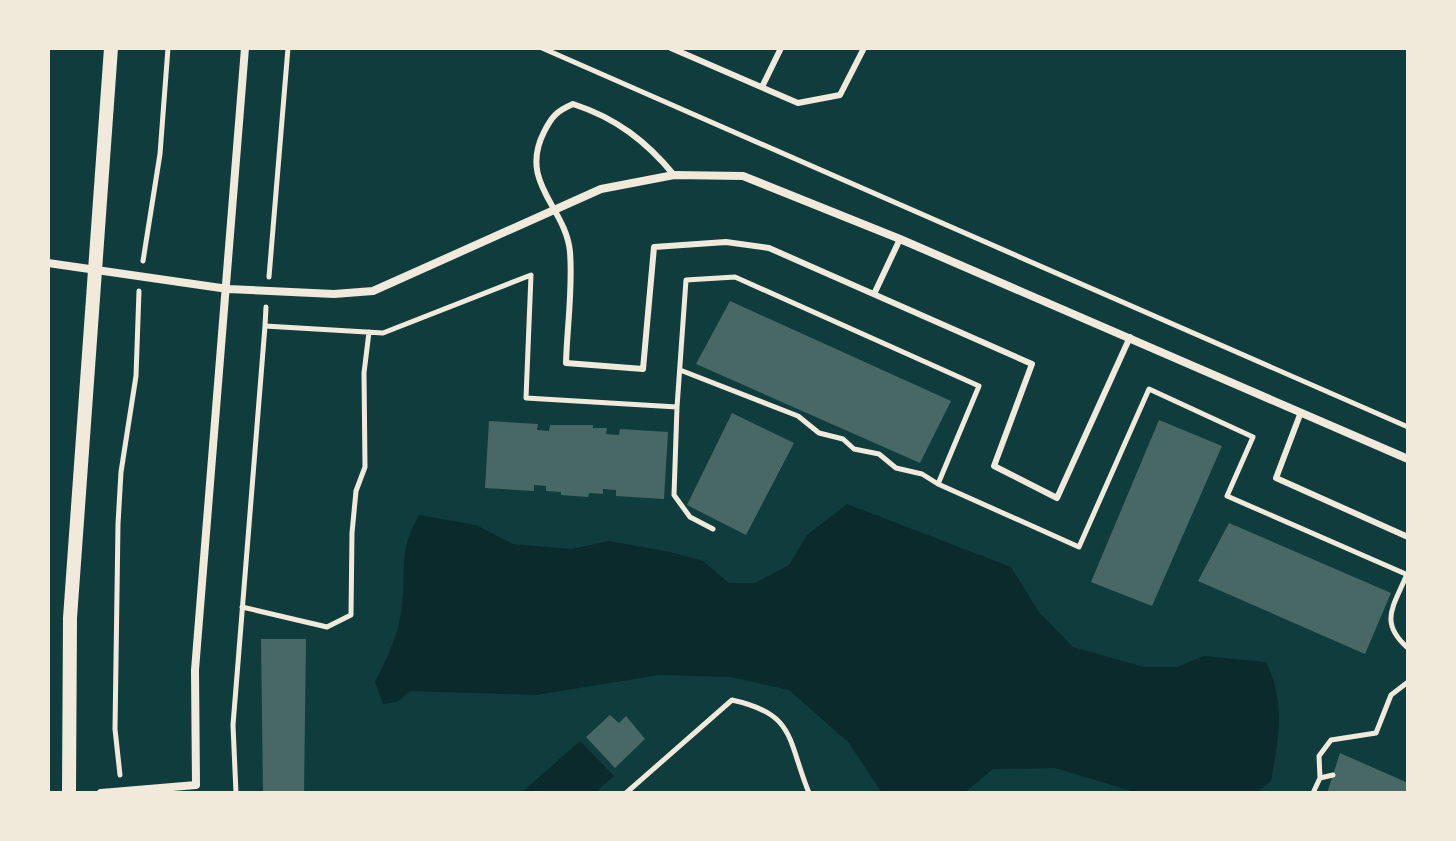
<svg xmlns="http://www.w3.org/2000/svg" width="1456" height="841" viewBox="0 0 1456 841" font-family="'Work Sans',sans-serif">
<style>
.water{fill:#0a2a2b}
.building{fill:#486865}
.lines{fill:none;stroke-linecap:round;stroke-linejoin:round}
.path{stroke:#f1e9da;stroke-width:5}
.service{stroke:#f1e9da;stroke-width:6}
.minor{stroke:#f1e9da;stroke-width:8}
.tertiary{stroke:#f1e9da;stroke-width:14}
</style>
<rect width="100%" height="100%" fill="#0f3d3e"/>
<!-- water -->
<path class="water" d="M 847,504 L 1011,567 L 1039,612 L 1073,647 L 1144,667 L 1177,667 L 1204,656 L 1266,662 C 1286,704 1279,736 1271,781 L 1256,793 L 1138,793 L 1055,768 L 993,769 L 964,793 L 882,793 L 849,743 L 789,690 L 731,677 L 659,675 L 536,695 L 410,691 L 397,702 L 383,704 L 375,682 C 387,658 400,633 402,605 C 407,563 397,556 419,515 L 476,525 L 513,544 L 572,549 L 609,541 L 670,552 L 703,561 L 729,583 L 755,583 L 789,565 L 807,535 Z
M 580,741 L 614,776 L 595,793 L 521,793 Z"/>
<!-- building -->
<path class="building" d="M 730,301 L 951,401 L 920,463 L 696,364 Z
M 732,413 L 794,443 L 746,535 L 687,505 Z
M 1159,420 L 1222,446 L 1152,606 L 1091,582 Z
M 489,421 L 538,424 L 537,430 L 549,431 L 550,425 L 593,425 L 593,428 L 607,428 L 606,434 L 619,435 L 620,429 L 668,432 L 664,499 L 616,496 L 616,490 L 603,489 L 603,494 L 589,493 L 588,497 L 561,495 L 561,492 L 546,491 L 546,486 L 534,485 L 534,491 L 485,488 Z
M 1229,523 L 1391,593 L 1365,654 L 1198,581 Z
M 261,639 L 306,639 L 304,793 L 263,793 Z
M 610,715 L 619,723 L 626,716 L 645,739 L 615,768 L 586,737 Z
M 1340,753 L 1408,783 L 1408,793 L 1327,793 Z"/>
<g class="lines">
<!-- path -->
<path class="path" d="M 542,48 L 1408,427
M 143,261 L 160,154 L 168,48
M 269,277 L 288,48
M 265,326 L 266,307
M 680,370 L 798,416 L 819,433 L 843,439 L 854,449 L 879,454 L 896,468 L 922,474 L 938,484
M 677,407 L 674,495 L 690,517 L 713,529
M 1407,574 C 1394,606 1378,622 1408,648
M 242,607 L 327,627 L 351,615 L 352,533 L 356,491 L 365,467 L 364,373 L 369,332
M 120,775 L 115,729 L 118,524 L 121,472 L 136,376 L 139,291
M 1320,778 L 1319,756 L 1331,740 L 1376,733 L 1391,695 L 1408,682
M 236,793 L 233,725 L 265,326 L 383,333 L 531,275 L 526,398 L 677,407 L 686,280 L 735,277 L 979,386 L 938,484 L 1079,547 L 1149,389 L 1253,437 L 1227,496 L 1408,575
M 626,793 L 732,700 C 796,714 787,739 809,793
M 1313,793 L 1320,778 L 1333,775"/>
<!-- service -->
<path class="service" d="M 671,48 L 798,103 L 840,95 L 864,48
M 762,87 L 781,48
M 674,175 C 646,141 616,118 573,104 C 557,111 552,116 544,132 C 518,183 566,207 570,252 C 573,288 567,327 566,363 L 643,369 L 654,247 L 726,242 L 769,248 L 1032,364 L 994,466 L 1057,498 L 1130,337
M 875,292 L 900,239
M 1301,412 L 1276,478 L 1408,537"/>
<!-- minor -->
<path class="minor" d="M 48,263 L 228,289 L 334,294 L 373,291 L 601,189 L 674,175 L 743,176 L 900,239 L 1408,459
M 101,793 L 196,785 L 195,670 L 245,48"/>
<!-- tertiary -->
<path class="tertiary" d="M 69,793 L 70,618 L 111,48"/>
</g>
<!-- border -->
<rect width="1456" height="841" fill="none" stroke="#f1e9da" stroke-width="100"/>
</svg>
